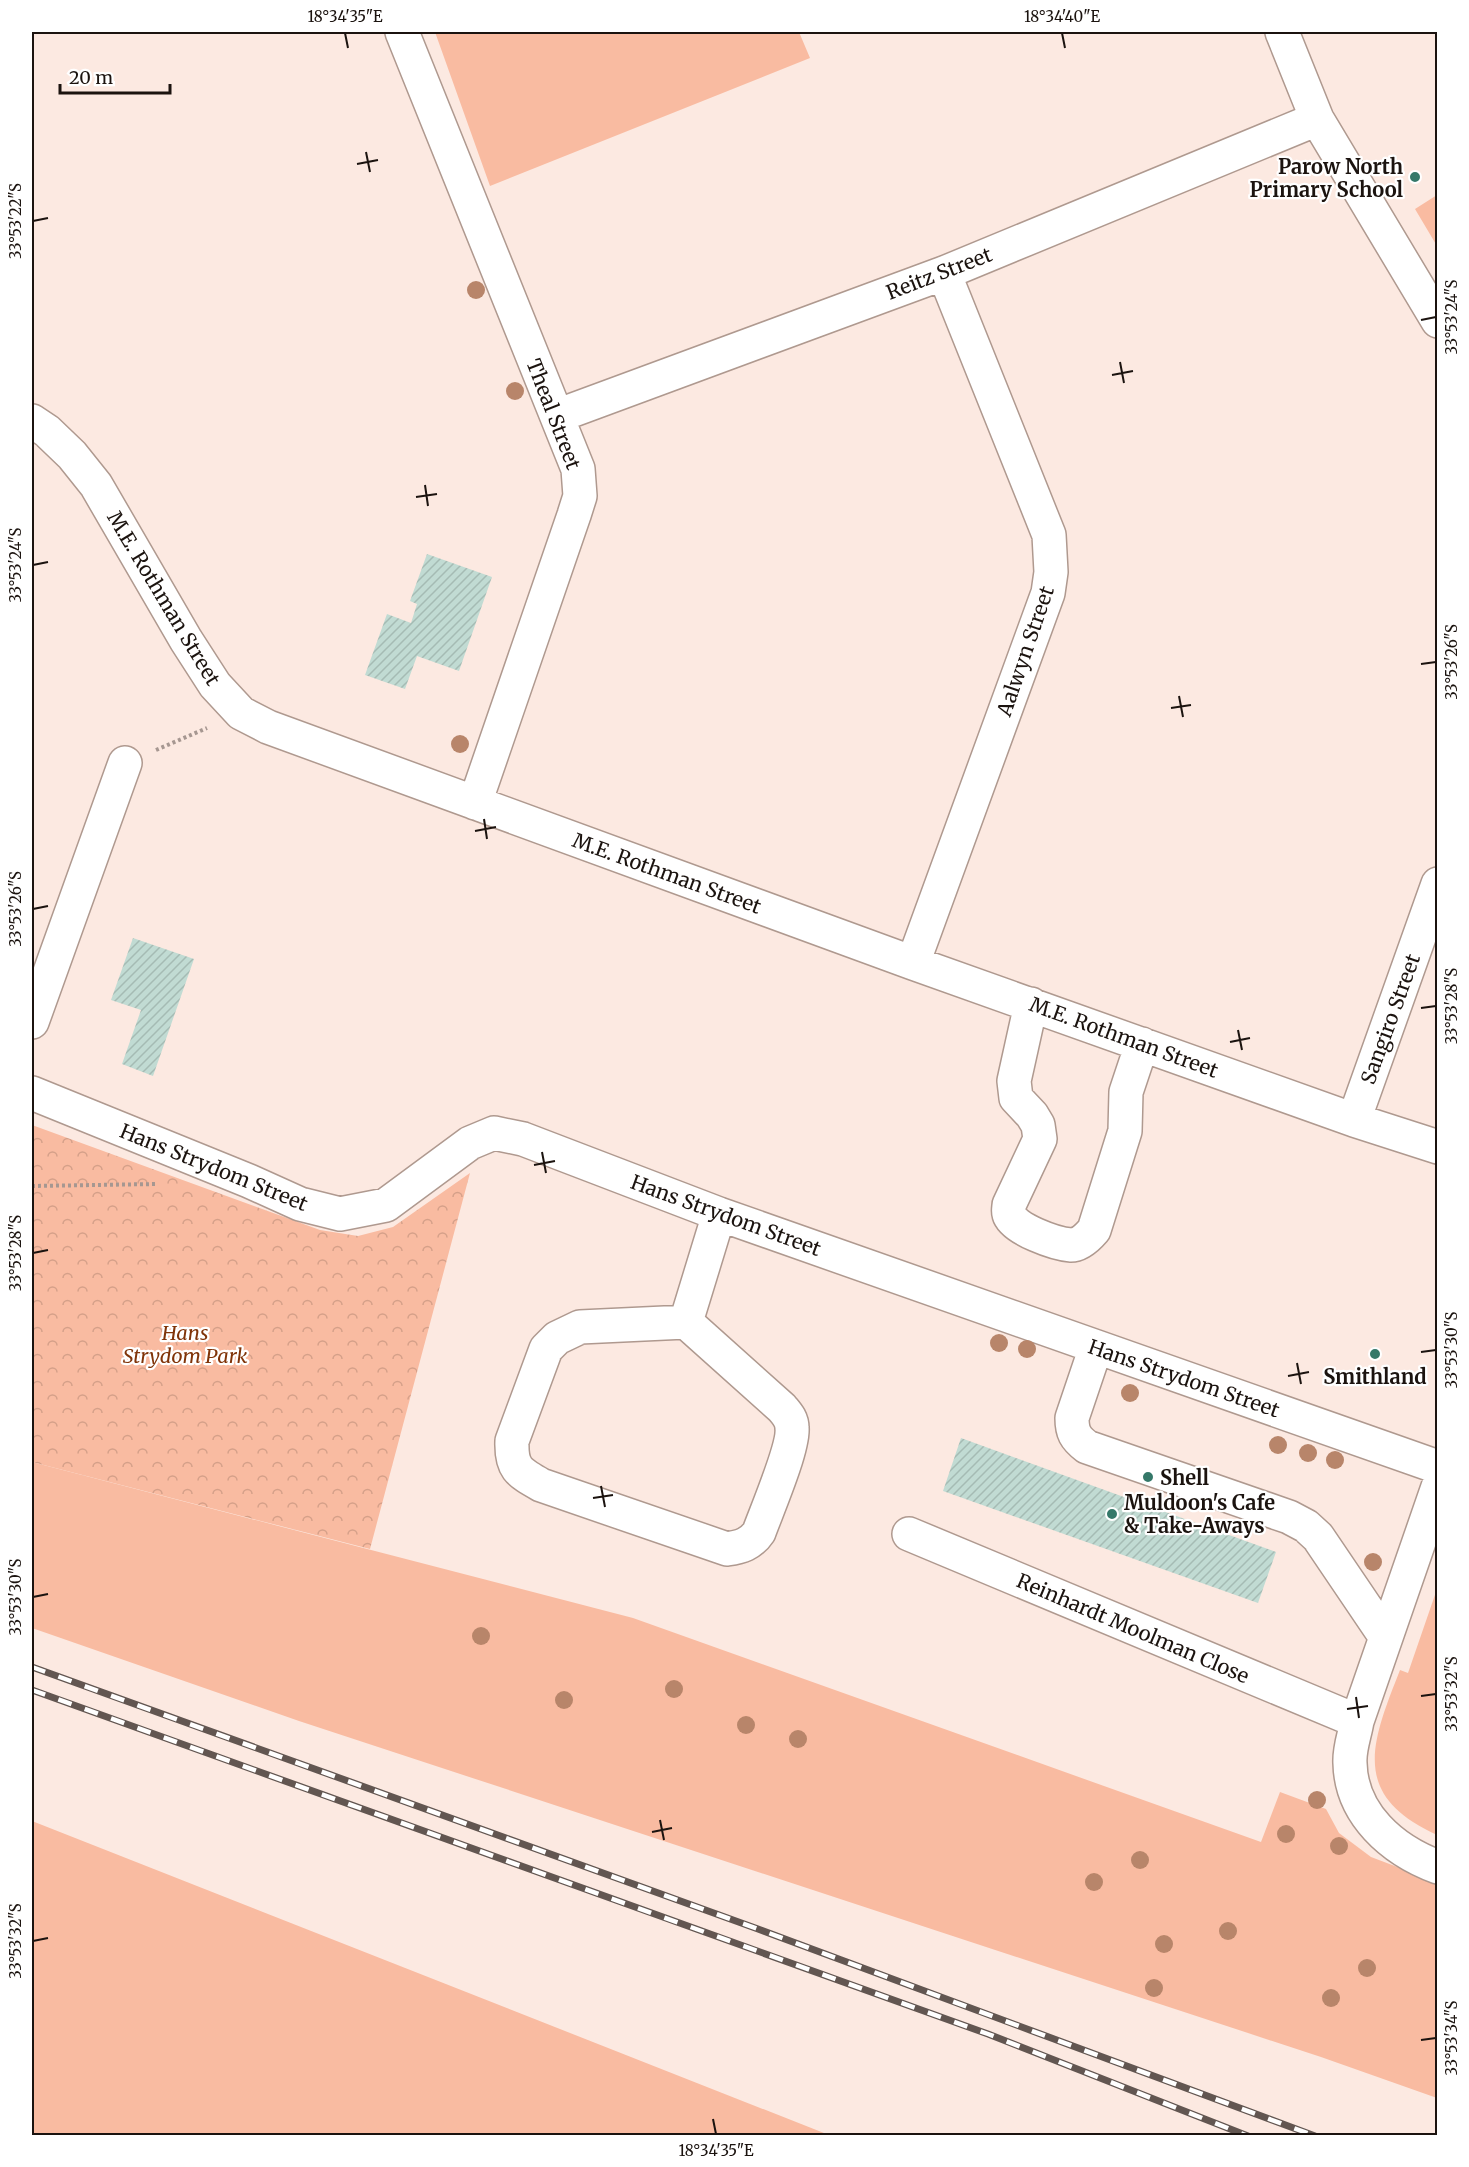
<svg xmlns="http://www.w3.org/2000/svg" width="1469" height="2167" viewBox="0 0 1469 2167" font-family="Merriweather,serif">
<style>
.grass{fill:#f9bba1}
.forest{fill:url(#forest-crowns)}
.building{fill:url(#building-hatch)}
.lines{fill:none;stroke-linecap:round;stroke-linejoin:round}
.minor-casing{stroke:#af998f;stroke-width:36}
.path{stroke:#a69791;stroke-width:4;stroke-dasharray:3 3;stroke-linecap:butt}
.minor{stroke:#fff;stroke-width:33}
.rail-casing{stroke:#625651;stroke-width:7}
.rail{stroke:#fff;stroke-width:4.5;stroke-dasharray:14;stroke-linecap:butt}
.tree{fill:#b8856a}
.ticks{fill:none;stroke:#1b130f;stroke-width:2}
.poi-dot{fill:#357869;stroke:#fff;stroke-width:2}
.labels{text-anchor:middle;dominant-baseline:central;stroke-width:4.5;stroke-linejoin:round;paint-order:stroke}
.poi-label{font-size:20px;font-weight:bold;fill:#1b130f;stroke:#fff;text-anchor:start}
.street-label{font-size:20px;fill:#1b130f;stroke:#fff}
.park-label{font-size:20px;font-style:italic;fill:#803409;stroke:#fff}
.neatline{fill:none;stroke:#1b130f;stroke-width:2}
.ticks-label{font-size:15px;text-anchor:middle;fill:#1b130f}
</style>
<defs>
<pattern id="forest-crowns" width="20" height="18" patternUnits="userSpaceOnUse" patternTransform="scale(1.5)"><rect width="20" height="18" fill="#f9bba1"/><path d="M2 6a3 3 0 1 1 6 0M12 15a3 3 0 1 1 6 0" fill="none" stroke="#d5a089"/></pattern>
<pattern id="building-hatch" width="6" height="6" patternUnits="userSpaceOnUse" patternTransform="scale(1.5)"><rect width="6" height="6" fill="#c1dbd3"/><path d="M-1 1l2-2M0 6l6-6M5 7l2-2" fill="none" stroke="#a5bbb4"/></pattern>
</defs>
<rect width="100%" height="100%" fill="#fce9e1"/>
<!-- grass -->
<path class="grass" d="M 435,32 L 799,32 L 810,58 L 490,186 Z
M 1437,195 L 1437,246 L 1415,209 Z
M 32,1462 L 633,1618 L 1261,1842 L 1280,1792 L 1326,1809 L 1339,1833 L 1371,1857 L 1437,1882 L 1437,2098 L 1321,2057 L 299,1721 L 32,1628 Z
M 1437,1589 L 1437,1835 C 1350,1795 1371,1744 1400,1670 L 1408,1673 Z
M 32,1821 L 829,2135 L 32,2135 Z"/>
<!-- forest -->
<path class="forest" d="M 32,1125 L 320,1230 L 358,1236 L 393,1227 L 470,1173 L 370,1549 L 32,1462 Z"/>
<!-- building -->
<path class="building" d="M 427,554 L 492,577 L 459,671 L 417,656 L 405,689 L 365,675 L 387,614 L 411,623 L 417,604 L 410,601 Z
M 133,938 L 194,959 L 153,1076 L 122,1064 L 141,1010 L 111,1000 Z
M 961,1438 L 1276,1552 L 1258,1603 L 943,1491 Z"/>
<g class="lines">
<defs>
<path id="minor" d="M 402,32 L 578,469 L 580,496 L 574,515 L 475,803
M 1282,32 L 1317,119 L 1438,321
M 557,416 L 944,273 L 1317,119
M 32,421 L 47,431 L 72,455 L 96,485 L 186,640 L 215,685 L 241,713 L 268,727 L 913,963 L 1354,1120 L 1438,1147
M 913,963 L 1048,593 L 1051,572 L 1049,535 L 944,273
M 1031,1004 L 1014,1081 L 1016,1098 L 1032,1115 L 1038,1125 L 1040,1139 L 1009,1205 C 1009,1208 1008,1211 1009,1214 C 1013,1229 1056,1244 1071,1245 C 1080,1245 1088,1237 1094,1230 L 1125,1131 L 1126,1092 L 1142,1044
M 32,1022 L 125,763
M 32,1093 L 249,1181 L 300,1204 L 340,1214 L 386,1205 L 470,1143 L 494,1133 L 523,1139 L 719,1214 L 1438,1467
M 1354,1120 L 1438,884
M 686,1322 L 782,1408 C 787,1414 792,1419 792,1428 C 794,1447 767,1510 759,1532 C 751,1544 741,1547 727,1549 L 541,1485 C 518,1472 511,1468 512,1441 L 546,1349 L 557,1338 L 580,1327 Z
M 686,1322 L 719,1214
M 1096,1347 L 1072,1418 C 1072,1432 1075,1438 1087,1447 L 1289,1517 L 1306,1526 L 1318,1537 L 1385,1636
M 1438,1487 L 1357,1721 C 1355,1734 1349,1749 1350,1763 C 1351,1814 1392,1850 1438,1867
M 909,1534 L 1357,1721"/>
</defs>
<!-- minor casing -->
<use href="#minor" class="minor-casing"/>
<!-- path -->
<path class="path" d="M 156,750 L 207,728
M 32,1186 L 157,1184"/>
<!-- minor -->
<use href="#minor" class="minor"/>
<defs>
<path id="rail" d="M 32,1667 L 758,1929 L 1315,2136
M 32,1690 L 988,2034 L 1248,2136"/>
</defs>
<!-- rail casing -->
<use href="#rail" class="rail-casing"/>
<!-- rail -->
<use href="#rail" class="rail"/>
</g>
<!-- trees -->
<g class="tree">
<circle cx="476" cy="290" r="9"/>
<circle cx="515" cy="391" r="9"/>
<circle cx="460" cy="744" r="9"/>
<circle cx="999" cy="1343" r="9"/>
<circle cx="1027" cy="1349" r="9"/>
<circle cx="1130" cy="1393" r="9"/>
<circle cx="1278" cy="1445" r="9"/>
<circle cx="1308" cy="1453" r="9"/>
<circle cx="1335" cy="1460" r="9"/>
<circle cx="1373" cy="1562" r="9"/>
<circle cx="481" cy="1636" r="9"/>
<circle cx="674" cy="1689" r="9"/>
<circle cx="564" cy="1700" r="9"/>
<circle cx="746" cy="1725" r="9"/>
<circle cx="798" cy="1739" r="9"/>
<circle cx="1317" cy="1800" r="9"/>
<circle cx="1286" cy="1834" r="9"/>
<circle cx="1339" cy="1846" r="9"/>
<circle cx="1140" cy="1860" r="9"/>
<circle cx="1094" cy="1882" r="9"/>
<circle cx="1228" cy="1931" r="9"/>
<circle cx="1164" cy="1944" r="9"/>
<circle cx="1367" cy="1968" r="9"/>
<circle cx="1154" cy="1988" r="9"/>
<circle cx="1331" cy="1998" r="9"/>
</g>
<!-- ticks -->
<path class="ticks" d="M 345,33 L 348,48M 1062,33 L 1065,48M 366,152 L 370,172M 357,164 L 378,160M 33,221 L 48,218M 1421,320 L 1436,317M 1120,362 L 1124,383M 1112,375 L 1133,371M 425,485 L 428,506M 416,497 L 437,494M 33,565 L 48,562M 1421,664 L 1436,662M 1179,696 L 1183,717M 1171,708 L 1191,705M 484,819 L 487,839M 475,831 L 496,827M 33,909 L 48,906M 1421,1008 L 1436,1006M 1238,1030 L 1242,1050M 1230,1042 L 1250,1038M 542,1152 L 546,1173M 534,1165 L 555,1161M 33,1253 L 48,1250M 1421,1352 L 1436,1350M 1297,1363 L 1301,1384M 1288,1376 L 1309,1372M 601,1486 L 605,1507M 593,1498 L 613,1495M 33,1597 L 48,1594M 1421,1696 L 1436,1694M 1356,1697 L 1359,1718M 1347,1709 L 1368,1706M 660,1820 L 664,1840M 652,1832 L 672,1828M 33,1941 L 48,1938M 1421,2040 L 1436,2038M 713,2119 L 716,2134"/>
<!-- markers -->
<g class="poi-dot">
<circle cx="1415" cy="177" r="6"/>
<circle cx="1375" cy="1354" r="6"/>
<circle cx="1148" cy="1477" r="6"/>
<circle cx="1112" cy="1514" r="6"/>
</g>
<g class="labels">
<!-- poi labels -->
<g class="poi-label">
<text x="1403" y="166" text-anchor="end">Parow North<tspan x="1403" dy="23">Primary School</tspan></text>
<text x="1375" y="1376" text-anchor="middle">Smithland</text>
<text x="1160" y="1477">Shell</text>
<text x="1124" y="1502">Muldoon's Cafe<tspan x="1124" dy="23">&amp; Take-Aways</tspan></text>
</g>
<!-- street labels -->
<g class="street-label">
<text transform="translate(939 273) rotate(-21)">Reitz Street</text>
<text transform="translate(554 414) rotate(69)">Theal Street</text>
<text transform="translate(164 598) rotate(59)">M.E. Rothman Street</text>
<text transform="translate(1025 651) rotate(-71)">Aalwyn Street</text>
<text transform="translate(667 873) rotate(20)">M.E. Rothman Street</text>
<text transform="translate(1390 1019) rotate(-70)">Sangiro Street</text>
<text transform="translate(1124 1037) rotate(20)">M.E. Rothman Street</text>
<text transform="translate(214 1167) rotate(22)">Hans Strydom Street</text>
<text transform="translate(726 1215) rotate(20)">Hans Strydom Street</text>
<text transform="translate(1184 1378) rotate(19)">Hans Strydom Street</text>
<text transform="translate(1133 1628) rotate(23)">Reinhardt Moolman Close</text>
</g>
<!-- park labels -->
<g class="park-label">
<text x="185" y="1332">Hans<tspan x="185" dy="23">Strydom Park</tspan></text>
</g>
</g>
<!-- border -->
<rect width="1469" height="2167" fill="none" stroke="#ffffff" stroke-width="66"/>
<!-- scale -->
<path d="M60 84v9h110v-9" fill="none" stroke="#1b130f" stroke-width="3"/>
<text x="69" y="84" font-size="18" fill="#1b130f" stroke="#ffffff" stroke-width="4.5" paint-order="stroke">20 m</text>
<rect x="33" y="33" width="1403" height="2101" class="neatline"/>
<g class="ticks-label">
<text x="345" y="22">18°34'35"E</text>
<text x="1062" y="22">18°34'40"E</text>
<text transform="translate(16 221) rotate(-90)" y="5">33°53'22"S</text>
<text transform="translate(1452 317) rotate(-90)" y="5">33°53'24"S</text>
<text transform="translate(16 565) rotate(-90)" y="5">33°53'24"S</text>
<text transform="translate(1452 662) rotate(-90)" y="5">33°53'26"S</text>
<text transform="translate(16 909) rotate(-90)" y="5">33°53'26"S</text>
<text transform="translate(1452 1006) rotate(-90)" y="5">33°53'28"S</text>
<text transform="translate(16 1253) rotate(-90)" y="5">33°53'28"S</text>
<text transform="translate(1452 1350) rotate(-90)" y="5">33°53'30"S</text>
<text transform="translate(16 1597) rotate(-90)" y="5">33°53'30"S</text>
<text transform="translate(1452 1694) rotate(-90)" y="5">33°53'32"S</text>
<text transform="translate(16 1941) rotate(-90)" y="5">33°53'32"S</text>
<text transform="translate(1452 2038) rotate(-90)" y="5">33°53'34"S</text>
<text x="716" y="2156">18°34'35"E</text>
</g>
</svg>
